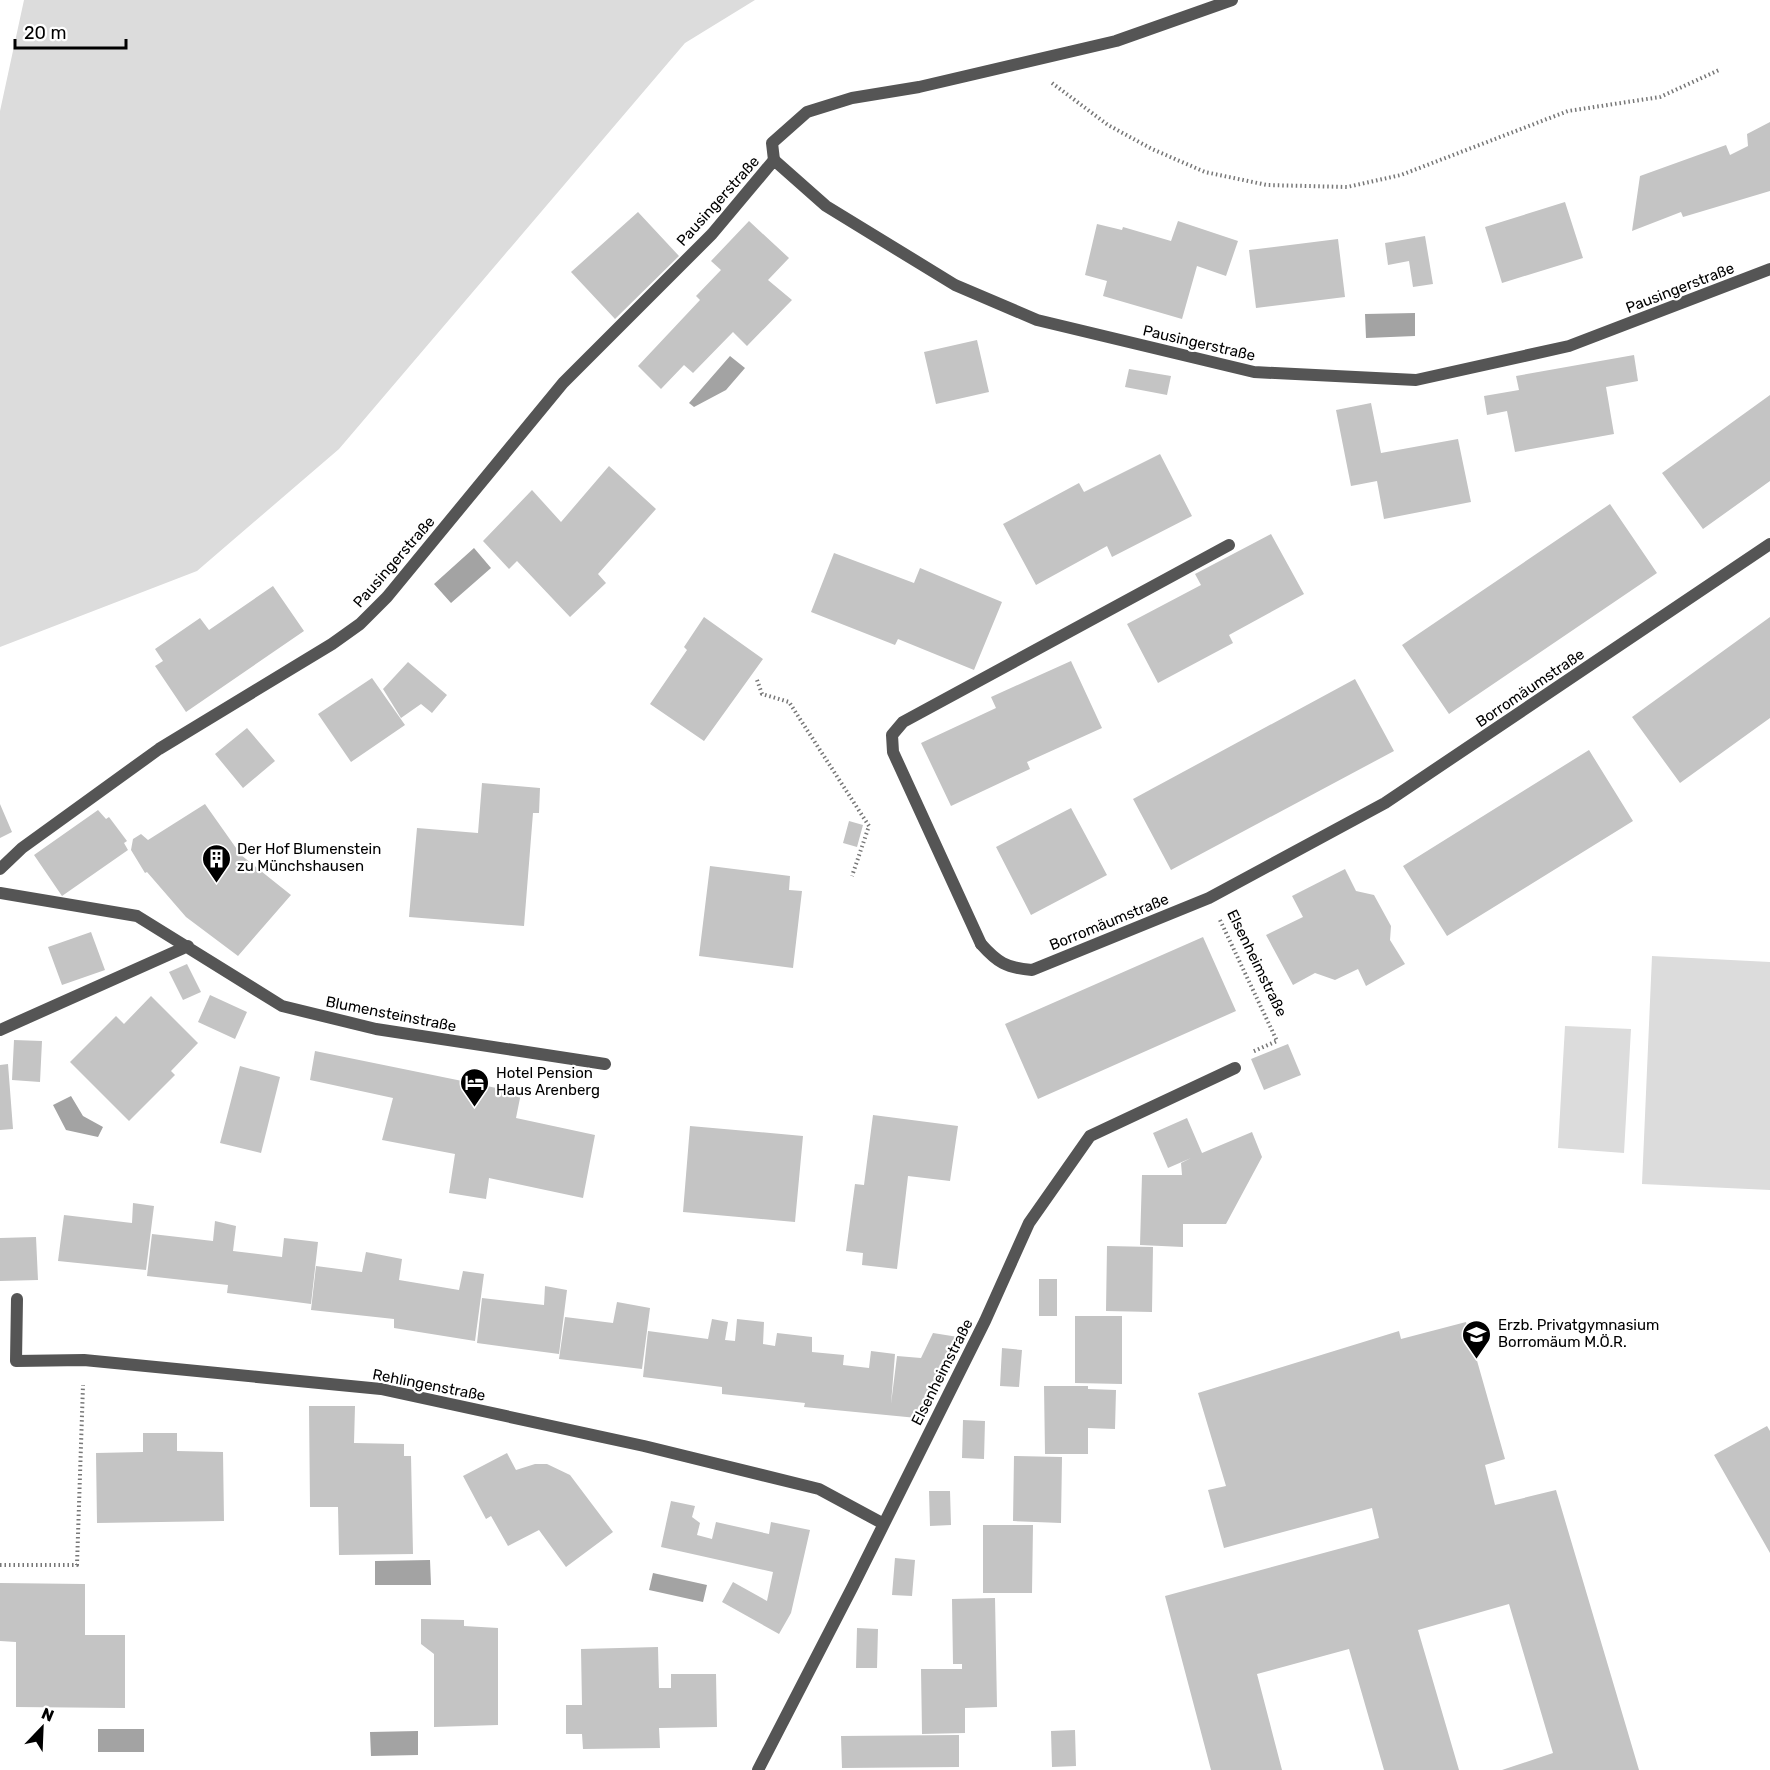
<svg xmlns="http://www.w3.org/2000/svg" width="1770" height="1770" viewBox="0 0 1770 1770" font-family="Rubik,sans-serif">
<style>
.green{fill:#dcdcdc}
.water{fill:#a3a3a3}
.building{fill:#c4c4c4}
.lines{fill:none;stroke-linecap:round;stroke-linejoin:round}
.path{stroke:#777;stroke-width:4;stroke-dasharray:1.5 3;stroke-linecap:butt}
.service{stroke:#555;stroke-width:12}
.minor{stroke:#555;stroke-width:12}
.labels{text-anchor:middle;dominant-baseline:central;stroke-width:4.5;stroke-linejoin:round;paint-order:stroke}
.street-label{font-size:15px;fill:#000;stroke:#fff}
.poi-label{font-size:15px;fill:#000;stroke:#fff;text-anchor:start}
</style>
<rect width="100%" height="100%" fill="#fff"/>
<!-- green -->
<path class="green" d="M 24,0 L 755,0 L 685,43 L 339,449 L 197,571 L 0,647 L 0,111 Z
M 1652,956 L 1770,962 L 1770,1190 L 1642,1184 Z
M 1565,1026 L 1631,1029 L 1624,1153 L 1558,1148 Z"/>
<!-- water -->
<path class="water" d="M 1415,313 L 1415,336 L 1366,338 L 1365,314 Z
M 730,356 L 745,368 L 726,390 L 694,407 L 689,403 Z
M 474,548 L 491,568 L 451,603 L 434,584 Z
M 71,1096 L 83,1116 L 103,1127 L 98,1137 L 66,1130 L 53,1105 Z
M 430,1560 L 431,1585 L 375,1585 L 375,1561 Z
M 653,1573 L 707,1585 L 703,1602 L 649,1590 Z
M 98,1729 L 144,1729 L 144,1752 L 98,1752 Z
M 418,1731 L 418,1755 L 371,1756 L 370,1732 Z"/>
<!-- building -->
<path class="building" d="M 1770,122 L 1770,191 L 1683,217 L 1681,212 L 1632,231 L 1640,176 L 1726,145 L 1730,155 L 1748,146 L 1747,134 Z
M 1565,202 L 1583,258 L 1502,283 L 1485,227 Z
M 638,212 L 679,256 L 615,319 L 571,272 Z
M 749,221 L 789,258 L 768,280 L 792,300 L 747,346 L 733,332 L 693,373 L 684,365 L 661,389 L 638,366 L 700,300 L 696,296 L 721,270 L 711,261 Z
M 1178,221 L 1238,241 L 1226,276 L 1197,266 L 1182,319 L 1103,296 L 1107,281 L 1085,275 L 1097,224 L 1122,230 L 1123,227 L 1171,241 Z
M 1425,236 L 1433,284 L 1413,287 L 1409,261 L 1388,265 L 1385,243 Z
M 1338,239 L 1345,297 L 1256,308 L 1249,250 Z
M 977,340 L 989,392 L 936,404 L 924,352 Z
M 1634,355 L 1638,381 L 1606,387 L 1614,434 L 1515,452 L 1507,411 L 1487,415 L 1484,396 L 1519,390 L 1516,376 Z
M 1129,369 L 1171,376 L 1167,395 L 1125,387 Z
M 1770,395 L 1770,481 L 1703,529 L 1662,473 Z
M 1371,403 L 1381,453 L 1458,439 L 1471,502 L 1384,519 L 1377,481 L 1351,486 L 1336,410 Z
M 1160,454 L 1192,516 L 1112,557 L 1107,546 L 1036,585 L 1003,524 L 1079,483 L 1084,492 Z
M 609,466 L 656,509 L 598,574 L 606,583 L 570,617 L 517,561 L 509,569 L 483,541 L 532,490 L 561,522 Z
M 1610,504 L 1657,573 L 1449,714 L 1402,645 Z
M 1271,534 L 1304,594 L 1229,635 L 1233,643 L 1158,683 L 1127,624 L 1201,585 L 1195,574 Z
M 834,553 L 914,583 L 920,568 L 1002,602 L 974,670 L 898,639 L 895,645 L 811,612 Z
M 273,586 L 304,631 L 186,712 L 155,666 L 163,661 L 155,649 L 200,618 L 209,630 Z
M 704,617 L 763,659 L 704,741 L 650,704 L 687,650 L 684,647 Z
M 1770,617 L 1770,718 L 1680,783 L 1632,717 Z
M 1071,661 L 1102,728 L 1027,762 L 1030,769 L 951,806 L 921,743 L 996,708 L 991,697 Z
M 408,662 L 447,695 L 432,713 L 421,704 L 401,718 L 383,689 Z
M 372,678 L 405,725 L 351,762 L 318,714 Z
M 1355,679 L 1394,751 L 1171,870 L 1133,799 Z
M 247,728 L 275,761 L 243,788 L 215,754 Z
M 1589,750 L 1633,821 L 1447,936 L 1403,866 Z
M 482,783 L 540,788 L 539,813 L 533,813 L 524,926 L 409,917 L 417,828 L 478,833 Z
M 0,804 L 12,832 L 0,838 Z
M 205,804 L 241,855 L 291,895 L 238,956 L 186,917 L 147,872 L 145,873 L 131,850 L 133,839 L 141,834 L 148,840 Z
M 1071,808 L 1107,875 L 1031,915 L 996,847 Z
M 98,810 L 106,819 L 109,817 L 127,841 L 124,843 L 128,850 L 62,896 L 34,855 Z
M 849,821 L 863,825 L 857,847 L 843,843 Z
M 710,866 L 790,876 L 789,890 L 802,891 L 793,968 L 699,956 Z
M 1345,869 L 1356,891 L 1374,895 L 1391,926 L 1390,940 L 1405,964 L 1366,986 L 1358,969 L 1335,980 L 1315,973 L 1293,985 L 1266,935 L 1303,917 L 1292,896 Z
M 91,932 L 105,970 L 62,985 L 48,947 Z
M 1203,937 L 1236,1011 L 1038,1099 L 1005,1024 Z
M 187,964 L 201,992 L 183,1000 L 169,972 Z
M 210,995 L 247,1012 L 235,1039 L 198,1022 Z
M 151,996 L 198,1043 L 171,1071 L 175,1075 L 129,1121 L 70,1062 L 116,1016 L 124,1024 Z
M 14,1040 L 42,1041 L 40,1082 L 12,1080 Z
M 1288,1044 L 1301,1075 L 1264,1090 L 1251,1059 Z
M 315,1051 L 521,1093 L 516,1118 L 595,1135 L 583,1198 L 489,1178 L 486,1199 L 449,1193 L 455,1154 L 382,1140 L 393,1098 L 310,1080 Z
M 8,1064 L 13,1129 L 0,1130 L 0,1065 Z
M 240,1066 L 280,1077 L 261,1153 L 220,1143 Z
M 873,1115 L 958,1126 L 950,1181 L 908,1176 L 897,1269 L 862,1265 L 863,1253 L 846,1251 L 855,1184 L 864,1185 Z
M 1187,1118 L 1202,1153 L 1252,1132 L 1262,1157 L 1226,1224 L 1183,1224 L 1183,1247 L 1140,1245 L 1142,1175 L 1182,1175 L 1181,1163 L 1191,1158 L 1168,1168 L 1153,1133 Z
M 690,1126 L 803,1136 L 795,1222 L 683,1212 Z
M 133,1203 L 154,1206 L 146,1270 L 58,1261 L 64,1215 L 132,1223 Z
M 215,1221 L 236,1226 L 233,1251 L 282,1257 L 284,1238 L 318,1242 L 311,1304 L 227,1293 L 228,1285 L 147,1276 L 152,1234 L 213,1241 Z
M 36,1237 L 38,1280 L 0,1281 L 0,1238 Z
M 1107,1246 L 1153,1247 L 1152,1312 L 1106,1311 Z
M 366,1252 L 402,1259 L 399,1280 L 459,1290 L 463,1271 L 484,1274 L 475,1341 L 394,1328 L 394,1319 L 311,1310 L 316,1266 L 362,1272 Z
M 1039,1279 L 1057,1279 L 1057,1316 L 1039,1316 Z
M 545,1286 L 567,1290 L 559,1354 L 477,1343 L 482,1298 L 544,1305 Z
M 617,1302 L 650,1308 L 642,1369 L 559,1359 L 565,1317 L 613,1323 Z
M 1075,1316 L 1122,1316 L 1122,1384 L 1075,1383 Z
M 712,1319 L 728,1322 L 725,1340 L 735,1341 L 737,1319 L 764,1322 L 763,1344 L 775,1346 L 777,1333 L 812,1337 L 812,1352 L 844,1355 L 843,1365 L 869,1368 L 871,1351 L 895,1354 L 891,1404 L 897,1356 L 921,1358 L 933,1333 L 958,1337 L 917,1418 L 804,1407 L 805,1403 L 722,1394 L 722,1387 L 643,1377 L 648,1331 L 708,1339 Z
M 1466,1322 L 1505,1459 L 1485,1465 L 1495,1505 L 1556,1490 L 1639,1770 L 1502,1770 L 1553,1753 L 1509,1604 L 1418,1630 L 1459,1770 L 1384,1770 L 1349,1649 L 1257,1674 L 1282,1770 L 1211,1770 L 1165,1596 L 1379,1538 L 1372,1508 L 1224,1548 L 1208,1490 L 1226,1486 L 1198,1393 L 1399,1331 L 1401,1339 Z
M 1002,1348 L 1022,1350 L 1019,1387 L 1000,1386 Z
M 1044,1386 L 1088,1386 L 1088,1389 L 1116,1390 L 1115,1429 L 1088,1428 L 1088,1454 L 1045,1454 Z
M 309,1406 L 355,1406 L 354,1443 L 404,1444 L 404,1456 L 411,1456 L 413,1554 L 339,1555 L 338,1507 L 310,1507 Z
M 963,1420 L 985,1421 L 984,1459 L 962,1458 Z
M 1767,1426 L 1770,1431 L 1770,1553 L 1714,1455 Z
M 143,1433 L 177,1433 L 177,1451 L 223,1452 L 224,1521 L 97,1523 L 96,1453 L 143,1452 Z
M 507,1453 L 516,1470 L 535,1464 L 547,1464 L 570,1475 L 613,1532 L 566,1567 L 539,1530 L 508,1546 L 491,1516 L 486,1519 L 463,1476 Z
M 1014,1456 L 1062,1457 L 1061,1523 L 1013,1521 Z
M 929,1491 L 950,1491 L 951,1525 L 930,1526 Z
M 671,1501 L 695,1506 L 692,1517 L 700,1523 L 697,1535 L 712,1539 L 716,1522 L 769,1534 L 771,1522 L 810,1530 L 791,1613 L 779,1634 L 722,1602 L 733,1582 L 767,1601 L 773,1572 L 661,1547 Z
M 983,1525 L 1033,1525 L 1032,1593 L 983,1593 Z
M 895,1558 L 915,1560 L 912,1596 L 892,1595 Z
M 0,1583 L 85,1584 L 85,1635 L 125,1635 L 125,1708 L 16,1707 L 16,1642 L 0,1641 Z
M 995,1598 L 997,1707 L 965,1708 L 965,1733 L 922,1734 L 921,1669 L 962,1669 L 962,1664 L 953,1664 L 952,1599 Z
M 421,1619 L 464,1620 L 464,1626 L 498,1628 L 498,1725 L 434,1727 L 434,1654 L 421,1644 Z
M 857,1628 L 878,1629 L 877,1668 L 856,1668 Z
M 658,1647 L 659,1688 L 671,1688 L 671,1674 L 716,1674 L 717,1727 L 659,1728 L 660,1748 L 583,1749 L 582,1734 L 566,1734 L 566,1705 L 582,1705 L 581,1649 Z
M 1075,1730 L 1076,1766 L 1052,1767 L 1051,1731 Z
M 959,1735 L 959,1767 L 842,1768 L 841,1736 Z"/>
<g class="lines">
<!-- path -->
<path class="path" d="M 1052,83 L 1108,125 L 1152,149 L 1205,172 L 1267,185 L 1347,187 L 1401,175 L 1568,111 L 1660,97 L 1719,70
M 757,680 L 762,694 L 789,702 L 869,826 L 852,876
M 1220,920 L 1277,1041 L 1252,1052
M 0,1565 L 77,1565 L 83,1385"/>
<!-- service -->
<path class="service" d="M 774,160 L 772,143 L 807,112 L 852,98 L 919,87 L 1116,41 L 1232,0
M 981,944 L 893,752 L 892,735 L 903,722 L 1229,545"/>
<!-- minor -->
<path class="minor" d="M 0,869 L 22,848 L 159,749 L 332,644 L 360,624 L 387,597 L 563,383 L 712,234 L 774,160 L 826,206 L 955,285 L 1037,320 L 1254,372 L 1416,380 L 1569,346 L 1770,269
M 0,893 L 137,916 L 282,1006 L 376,1029 L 605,1064
M 981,944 C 997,962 1006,968 1032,970 L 1209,898 L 1385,803 L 1770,544
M 0,1030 L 188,946
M 17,1299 L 16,1361 L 84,1360 L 381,1389 L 644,1446 L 819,1489 L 882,1523
M 758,1770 L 853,1586 L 985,1321 L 1029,1223 L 1090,1136 L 1235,1068"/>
</g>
<!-- icons -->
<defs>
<symbol id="building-pin" viewBox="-11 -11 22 30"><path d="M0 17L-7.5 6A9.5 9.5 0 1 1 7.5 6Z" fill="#000" stroke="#fff"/><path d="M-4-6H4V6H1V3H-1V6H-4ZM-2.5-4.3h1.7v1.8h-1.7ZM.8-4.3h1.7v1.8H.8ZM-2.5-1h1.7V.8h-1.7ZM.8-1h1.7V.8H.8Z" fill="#fff"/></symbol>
<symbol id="hotel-pin" viewBox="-11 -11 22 30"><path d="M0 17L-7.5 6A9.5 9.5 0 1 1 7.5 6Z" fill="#000" stroke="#fff"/><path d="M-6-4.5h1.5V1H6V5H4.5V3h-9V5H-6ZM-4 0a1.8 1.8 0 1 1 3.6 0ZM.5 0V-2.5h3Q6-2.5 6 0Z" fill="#fff"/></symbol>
<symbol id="school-pin" viewBox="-11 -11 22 30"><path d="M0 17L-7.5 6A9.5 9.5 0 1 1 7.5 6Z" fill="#000" stroke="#fff"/><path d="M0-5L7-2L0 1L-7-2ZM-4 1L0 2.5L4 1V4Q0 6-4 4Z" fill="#fff"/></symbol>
</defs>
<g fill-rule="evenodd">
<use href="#building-pin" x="200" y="842" width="33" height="45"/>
<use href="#hotel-pin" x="458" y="1066" width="33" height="45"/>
<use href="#school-pin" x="1460" y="1318" width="33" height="45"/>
</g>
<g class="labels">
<!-- street labels -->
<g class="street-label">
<text transform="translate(718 201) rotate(-48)">Pausingerstraße</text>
<text transform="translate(1680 288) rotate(-21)">Pausingerstraße</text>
<text transform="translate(1199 343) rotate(13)">Pausingerstraße</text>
<text transform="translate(394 562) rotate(-49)">Pausingerstraße</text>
<text transform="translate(1530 688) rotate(-34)">Borromäumstraße</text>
<text transform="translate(1109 922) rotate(-22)">Borromäumstraße</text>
<text transform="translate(1257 963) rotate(64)">Elsenheimstraße</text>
<text transform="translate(391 1014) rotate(11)">Blumensteinstraße</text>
<text transform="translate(942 1372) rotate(-63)">Elsenheimstraße</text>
<text transform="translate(429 1385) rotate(11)">Rehlingenstraße</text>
</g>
<!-- poi labels -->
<g class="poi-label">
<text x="237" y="849">Der Hof Blumenstein<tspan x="237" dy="17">zu Münchshausen</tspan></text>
<text x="496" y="1073">Hotel Pension<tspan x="496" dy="17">Haus Arenberg</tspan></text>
<text x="1498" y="1325">Erzb. Privatgymnasium<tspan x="1498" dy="17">Borromäum M.Ö.R.</tspan></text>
</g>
</g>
<!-- north arrow -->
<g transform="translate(42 1728) rotate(23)" stroke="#ffffff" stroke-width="4.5" paint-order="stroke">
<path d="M0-4.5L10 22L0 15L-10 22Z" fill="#000000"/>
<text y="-9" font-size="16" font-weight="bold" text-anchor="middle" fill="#000000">N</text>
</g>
<!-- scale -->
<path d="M15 39v9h111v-9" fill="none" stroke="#000000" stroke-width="3"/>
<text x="24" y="39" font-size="18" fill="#000000" stroke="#ffffff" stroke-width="4.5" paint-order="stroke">20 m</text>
</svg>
